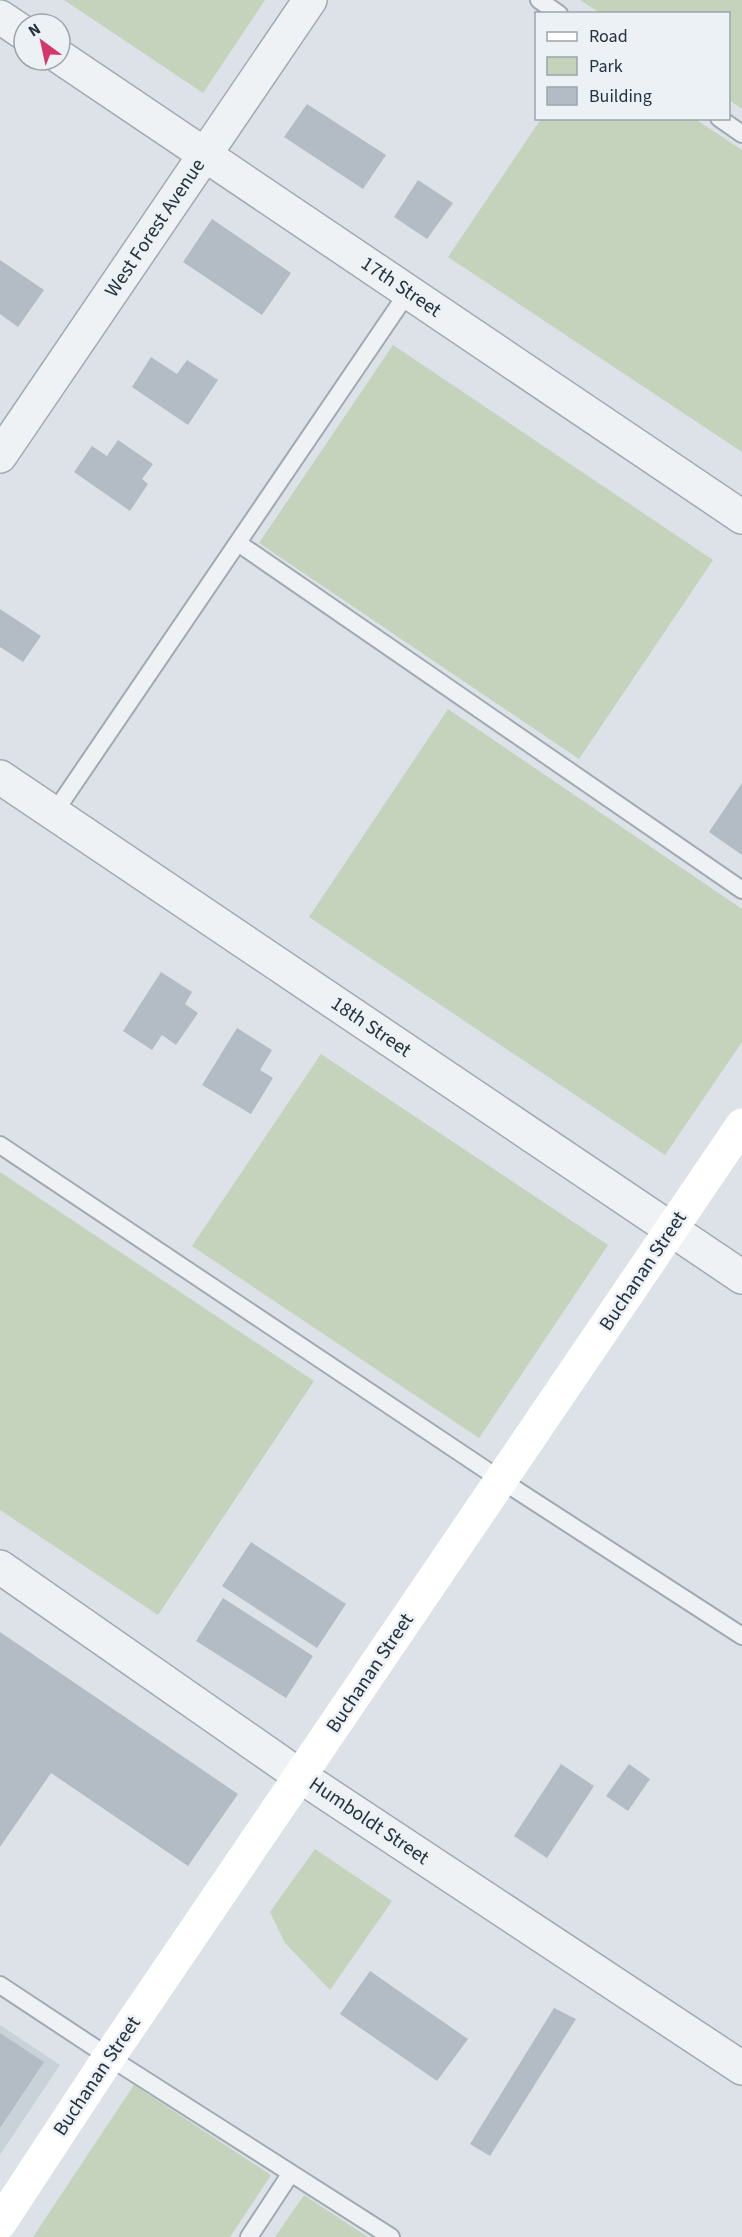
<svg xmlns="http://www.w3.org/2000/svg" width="742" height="2237" viewBox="0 0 742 2237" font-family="'Source Sans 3',sans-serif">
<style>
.built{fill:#cad2d9}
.green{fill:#c5d2bc}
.building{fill:#b3bcc4}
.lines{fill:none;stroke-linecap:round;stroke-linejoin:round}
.lane-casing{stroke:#a1aab1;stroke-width:20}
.street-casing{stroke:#a1aab1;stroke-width:36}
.lane{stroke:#eff2f5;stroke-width:16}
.street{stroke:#eff2f5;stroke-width:33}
.secondary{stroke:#fff;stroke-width:33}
.labels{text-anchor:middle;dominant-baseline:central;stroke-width:5;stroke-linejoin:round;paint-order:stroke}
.street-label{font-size:20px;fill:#25323e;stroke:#ebf1f5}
</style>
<rect width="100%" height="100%" fill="#dce2e7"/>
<!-- built -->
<path class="built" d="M 0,2025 L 60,2065 L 0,2155 Z"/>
<!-- green -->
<path class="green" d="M 64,0 L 265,0 L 203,93 Z
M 580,0 L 742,0 L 742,109 L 729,100 L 728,14 L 600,13 Z
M 541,119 L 695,119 L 742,150 L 742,452 L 448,257 Z
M 393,345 L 713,560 L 579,759 L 259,543 Z
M 448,709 L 742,909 L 742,1042 L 665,1155 L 309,917 Z
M 321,1054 L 608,1245 L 479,1438 L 192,1246 Z
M 0,1172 L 314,1381 L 158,1615 L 0,1510 Z
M 315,1849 L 392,1901 L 330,1990 L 285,1943 L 270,1912 Z
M 134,2085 L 271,2175 L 230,2237 L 33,2237 Z
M 304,2195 L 368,2237 L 275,2237 Z"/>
<!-- building -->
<path class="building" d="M 307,104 L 386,155 L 363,189 L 284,137 Z
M 418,180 L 453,203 L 427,239 L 394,217 Z
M 212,219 L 291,273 L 262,315 L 183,262 Z
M 0,260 L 44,290 L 18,327 L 0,314 Z
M 151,357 L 177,374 L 187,360 L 218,380 L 188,425 L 132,387 Z
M 118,440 L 153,464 L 142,479 L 148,484 L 130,511 L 74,472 L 92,446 L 107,456 Z
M 0,609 L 41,636 L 23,662 L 0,647 Z
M 742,783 L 742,855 L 709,832 Z
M 161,972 L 192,992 L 185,1004 L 198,1013 L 176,1045 L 162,1035 L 152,1050 L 123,1031 Z
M 237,1028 L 272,1050 L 260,1070 L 273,1078 L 251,1114 L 202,1085 Z
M 251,1542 L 346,1604 L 317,1648 L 222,1586 Z
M 223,1598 L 313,1656 L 286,1698 L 196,1641 Z
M 0,1632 L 238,1794 L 188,1866 L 51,1773 L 0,1847 Z
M 561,1764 L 594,1786 L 547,1858 L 514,1836 Z
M 629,1764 L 650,1779 L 628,1811 L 606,1796 Z
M 370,1971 L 468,2039 L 437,2081 L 340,2014 Z
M 554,2008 L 576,2019 L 490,2156 L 470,2144 Z
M 0,2033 L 44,2062 L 0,2128 Z"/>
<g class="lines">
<defs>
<path id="lane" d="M 539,0 L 559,14
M 719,118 L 742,134
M 238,543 L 742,890
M 54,813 L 408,292
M 0,1145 L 501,1480 L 742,1636
M 0,1985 L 109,2057 L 391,2237
M 249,2237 L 291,2173"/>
<path id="street" d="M 0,17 L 24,33
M 60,57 L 742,517
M 0,456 L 310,0
M 0,777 L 742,1277
M 0,1567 L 300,1776 L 742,2068"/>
</defs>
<!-- lane casing -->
<use href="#lane" class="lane-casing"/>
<!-- street casing -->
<use href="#street" class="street-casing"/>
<!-- lane -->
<use href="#lane" class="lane"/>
<!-- street -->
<use href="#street" class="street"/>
<!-- secondary -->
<path class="secondary" d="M 0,2223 L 109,2057 L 742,1125"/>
</g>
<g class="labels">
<!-- street labels -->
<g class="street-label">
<text transform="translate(155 228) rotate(-56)">West Forest Avenue</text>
<text transform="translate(401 287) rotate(34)">17th Street</text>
<text transform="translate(371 1027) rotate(34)">18th Street</text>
<text transform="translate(643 1271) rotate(-56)">Buchanan Street</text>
<text transform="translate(370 1673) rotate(-56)">Buchanan Street</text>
<text transform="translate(369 1821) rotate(34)">Humboldt Street</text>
<text transform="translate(97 2076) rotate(-56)">Buchanan Street</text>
</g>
</g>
<!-- legend -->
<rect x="535" y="12" width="195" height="108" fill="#ebf1f5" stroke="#9ca5ac" stroke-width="1.5"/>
<rect x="547" y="32" width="30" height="9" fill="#ffffff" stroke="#9ca5ac" stroke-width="1.5"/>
<text x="589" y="42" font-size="18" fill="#25323e">Road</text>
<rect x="547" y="57" width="30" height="18" fill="#c5d2bc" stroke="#9ca5ac" stroke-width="1.5"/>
<text x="589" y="72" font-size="18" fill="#25323e">Park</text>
<rect x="547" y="87" width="30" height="18" fill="#b3bcc4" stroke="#9ca5ac" stroke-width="1.5"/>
<text x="589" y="102" font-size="18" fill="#25323e">Building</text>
<!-- north arrow -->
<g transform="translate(42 42) rotate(327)"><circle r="28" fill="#ebf1f5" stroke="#9ca5ac" stroke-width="1.5"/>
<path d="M0-4.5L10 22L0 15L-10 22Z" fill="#d6376a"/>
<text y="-9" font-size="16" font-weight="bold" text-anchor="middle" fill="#25323e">N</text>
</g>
</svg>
